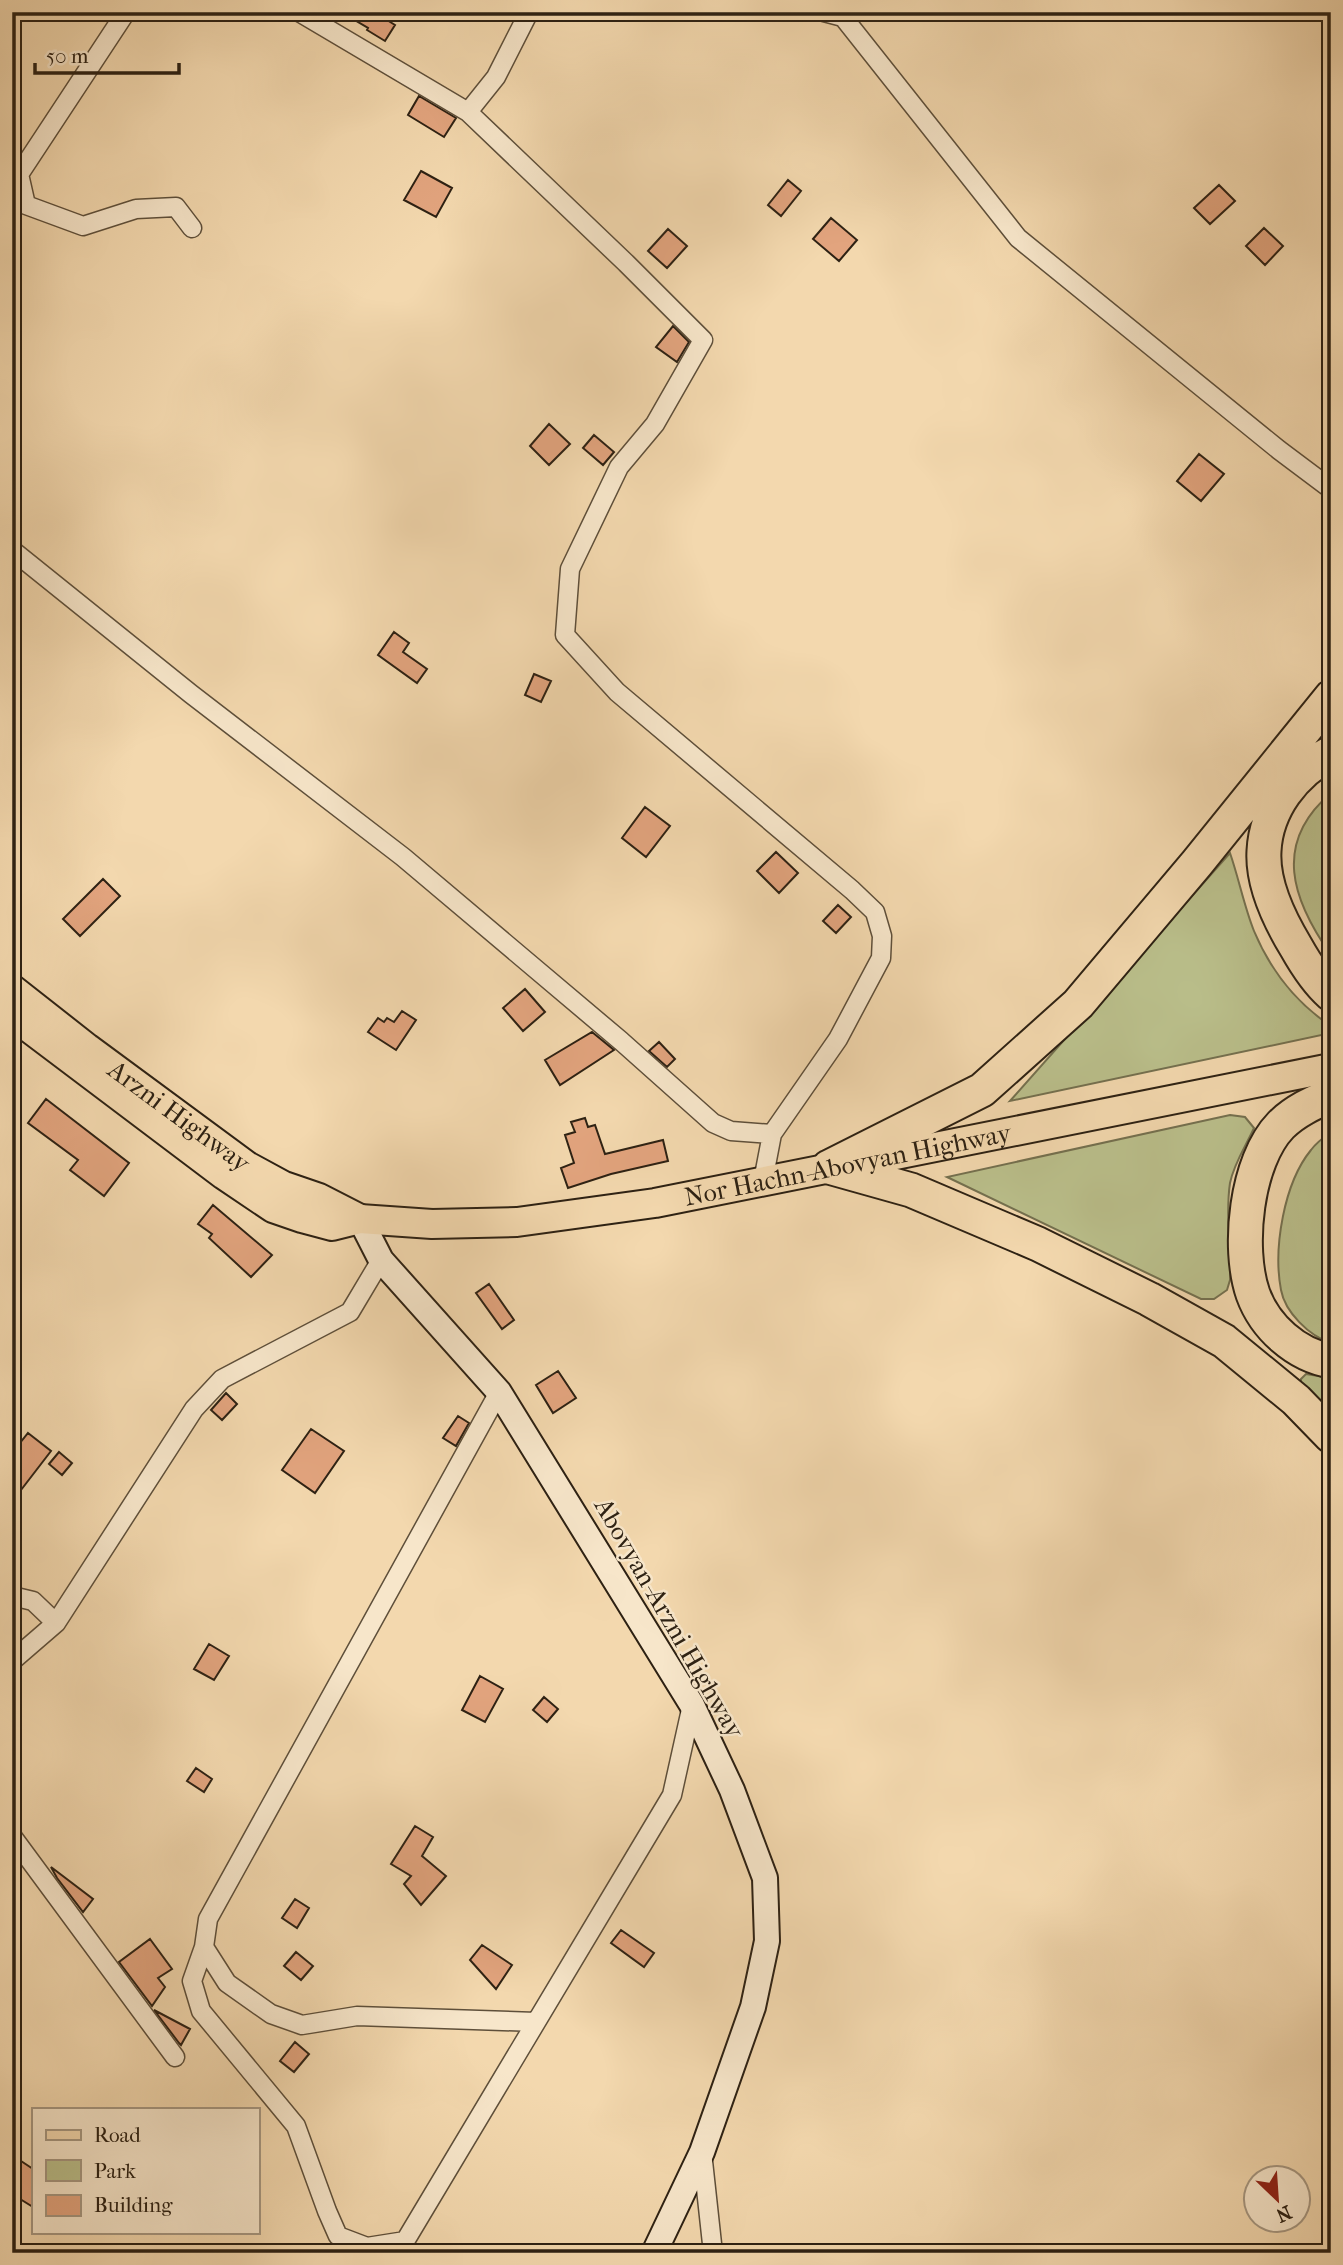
<svg xmlns="http://www.w3.org/2000/svg" width="1343" height="2265" viewBox="0 0 1343 2265" font-family="'IM FELL French Canon',serif">
<style>
.green{fill:#babf8b;stroke:#74704f;stroke-width:2}
.building{fill:#e2a47e;stroke:#2d2113;stroke-width:2}
.lines{fill:none;stroke-linecap:round;stroke-linejoin:round}
.street-casing{stroke:#5e4f3a;stroke-width:21}
.secondary-casing{stroke:#2d2113;stroke-width:28}
.primary-casing{stroke:#2d2113;stroke-width:32}
.highway-casing{stroke:#2d2113;stroke-width:37}
.street{stroke:#f7e6ca;stroke-width:18}
.secondary{stroke:#f7e6ca;stroke-width:24}
.primary{stroke:#f3d8ae;stroke-width:28}
.highway{stroke:#f3d8ae;stroke-width:33}
.labels{text-anchor:middle;dominant-baseline:central;stroke-width:5;stroke-linejoin:round;paint-order:stroke}
.street-label{font-size:26px;fill:#2d2113;stroke:#f7e6ca}
</style>
<rect width="100%" height="100%" fill="#f3d8ae"/>
<filter id="stains"><feTurbulence type="fractalNoise" baseFrequency=".00286" numOctaves="4"/><feColorMatrix values="0 0 0 0 .2 0 0 0 0 .09 0 0 0 0 .02 0 0 0 .5 -.17"/></filter>
<radialGradient id="worn" r=".72"><stop offset=".6" stop-color="#630" stop-opacity="0"/><stop offset="1" stop-color="#630" stop-opacity=".3"/></radialGradient>
<!-- green -->
<path class="green" d="M 1331,793 L 1331,955 C 1292,900 1272,843 1331,793 Z
M 1230,853 C 1239,879 1244,906 1254,931 C 1270,969 1296,1003 1331,1026 L 1331,1033 L 1010,1101 Z
M 1230,1115 L 1245,1117 L 1254,1128 C 1246,1146 1234,1163 1230,1183 C 1225,1215 1231,1248 1230,1280 L 1227,1290 L 1214,1299 L 1201,1299 L 947,1177 Z
M 1331,1132 L 1331,1343 C 1309,1336 1285,1312 1281,1290 C 1273,1248 1284,1183 1311,1150 C 1316,1143 1324,1137 1331,1132 Z
M 1306,1374 L 1331,1378 L 1331,1416 L 1301,1386 L 1301,1379 Z"/>
<!-- building -->
<path class="building" d="M 341,12 L 374,12 L 395,25 L 385,41 L 367,30 L 368,28 Z
M 419,96 L 456,118 L 444,137 L 408,115 Z
M 421,171 L 452,188 L 436,217 L 404,200 Z
M 788,180 L 801,191 L 781,216 L 768,205 Z
M 1219,185 L 1235,201 L 1210,224 L 1194,208 Z
M 831,218 L 857,240 L 839,261 L 813,239 Z
M 1264,228 L 1283,246 L 1265,265 L 1246,246 Z
M 668,229 L 687,246 L 667,268 L 648,251 Z
M 673,326 L 689,342 L 677,362 L 656,347 Z
M 549,424 L 570,444 L 549,465 L 530,446 Z
M 594,435 L 614,452 L 603,465 L 583,448 Z
M 1199,454 L 1224,474 L 1201,501 L 1177,481 Z
M 394,632 L 409,643 L 403,652 L 427,669 L 417,683 L 378,655 Z
M 534,674 L 551,681 L 541,702 L 525,695 Z
M 645,807 L 670,826 L 646,857 L 622,838 Z
M 776,852 L 798,873 L 779,893 L 757,871 Z
M 103,879 L 120,896 L 80,936 L 63,919 Z
M 838,905 L 851,917 L 836,933 L 823,921 Z
M 525,989 L 545,1012 L 523,1031 L 503,1008 Z
M 402,1011 L 416,1020 L 396,1050 L 368,1032 L 378,1018 L 384,1022 L 387,1018 L 394,1022 Z
M 592,1032 L 614,1050 L 560,1085 L 545,1060 Z
M 659,1042 L 675,1059 L 667,1067 L 649,1051 Z
M 46,1099 L 129,1163 L 104,1196 L 70,1170 L 78,1160 L 28,1123 Z
M 585,1118 L 588,1127 L 595,1125 L 605,1154 L 663,1140 L 668,1161 L 611,1174 L 568,1188 L 561,1168 L 574,1163 L 565,1135 L 575,1132 L 571,1122 Z
M 213,1205 L 272,1255 L 251,1277 L 209,1238 L 212,1234 L 198,1224 Z
M 489,1284 L 514,1320 L 502,1329 L 476,1293 Z
M 558,1371 L 576,1398 L 553,1413 L 536,1385 Z
M 226,1393 L 237,1404 L 222,1420 L 211,1410 Z
M 458,1416 L 469,1423 L 456,1446 L 443,1438 Z
M 311,1429 L 344,1451 L 315,1493 L 282,1470 Z
M 28,1433 L 51,1451 L 21,1490 L 12,1484 L 12,1453 Z
M 59,1452 L 72,1463 L 62,1475 L 49,1464 Z
M 209,1644 L 229,1656 L 214,1680 L 194,1669 Z
M 480,1676 L 503,1689 L 485,1722 L 462,1710 Z
M 544,1697 L 558,1709 L 547,1722 L 533,1710 Z
M 196,1768 L 212,1779 L 204,1792 L 187,1781 Z
M 415,1826 L 433,1837 L 422,1856 L 446,1876 L 421,1905 L 404,1884 L 411,1876 L 391,1864 Z
M 51,1867 L 93,1899 L 83,1912 L 57,1878 Z
M 295,1899 L 309,1908 L 297,1928 L 282,1918 Z
M 621,1930 L 654,1953 L 644,1967 L 611,1943 Z
M 150,1939 L 172,1969 L 158,1978 L 165,1987 L 152,2006 L 119,1962 Z
M 482,1945 L 512,1965 L 496,1989 L 470,1960 Z
M 296,1952 L 313,1966 L 301,1980 L 284,1966 Z
M 154,2010 L 190,2029 L 181,2045 L 179,2043 Z
M 295,2042 L 309,2054 L 294,2072 L 280,2061 Z
M 18,2159 L 33,2169 L 33,2207 L 12,2194 L 12,2169 Z"/>
<g class="lines">
<defs>
<path id="street" d="M 299,12 L 468,112 L 626,263 L 703,340 L 655,424 L 619,467 L 570,569 L 565,635 L 617,692 L 852,890 L 875,912 L 882,936 L 881,958 L 838,1039 L 772,1134 L 763,1181
M 824,12 L 843,17 L 1018,238 L 1279,450 L 1331,489
M 468,112 L 496,77 L 529,12
M 12,168 L 19,174 L 26,205 L 83,226 L 136,209 L 176,207 L 192,228
M 14,182 L 126,12
M 12,550 L 191,694 L 403,857 L 621,1041 L 713,1123 L 731,1131 L 772,1134
M 499,1392 L 208,1919 L 204,1947 L 227,1983 L 271,2014 L 302,2025 L 357,2016 L 536,2022
M 12,1596 L 33,1601 L 56,1623
M 12,1661 L 56,1623 L 194,1409 L 222,1379 L 350,1312 L 381,1260
M 12,1836 L 175,2057
M 204,1947 L 192,1981 L 201,2011 L 296,2126 L 327,2211 L 338,2236 L 367,2247 L 405,2241
M 702,2152 L 713,2253
M 398,2253 L 672,1795 L 692,1705"/>
<path id="secondary" d="M 360,1219 L 381,1260 L 499,1392 L 692,1705 L 732,1790 L 765,1878 L 767,1941 L 753,2007 L 702,2152 L 654,2253"/>
<g id="primary">
<path id="s1" d="M 12,989 L 87,1048 L 247,1166 L 284,1186 L 319,1198 L 360,1219"/>
<path id="s2" d="M 12,1015 L 224,1175 L 273,1208 L 302,1218 L 332,1226 L 360,1219 L 432,1224 L 517,1222 L 655,1203 L 1331,1068"/>
</g>
<path id="highway" d="M 1331,753 C 1294,772 1266,809 1264,851 C 1262,884 1279,919 1296,947 C 1305,963 1316,981 1331,994
M 1331,1095 C 1313,1103 1295,1111 1281,1125 C 1246,1161 1237,1248 1253,1294 C 1265,1327 1296,1355 1331,1361
M 829,1167 L 982,1090 L 1078,1004 L 1197,863 L 1331,697
M 829,1167 L 911,1190 L 1038,1244 L 1149,1299 L 1224,1341 L 1296,1400 L 1331,1436"/>
</defs>
<!-- street casing -->
<use href="#street" class="street-casing"/>
<!-- secondary casing -->
<use href="#secondary" class="secondary-casing"/>
<!-- primary casing -->
<use href="#primary" class="primary-casing"/>
<!-- highway casing -->
<use href="#highway" class="highway-casing"/>
<!-- street -->
<use href="#street" class="street"/>
<!-- secondary -->
<use href="#secondary" class="secondary"/>
<!-- primary -->
<use href="#primary" class="primary"/>
<!-- highway -->
<use href="#highway" class="highway"/>
</g>
<g class="labels">
<!-- street labels -->
<g class="street-label">
<text stroke="none"><textPath href="#s1" startOffset="210">Arzni Highway</textPath></text>
<text stroke="none"><textPath href="#s2" startOffset="908">Nor Hachn-Abovyan Highway</textPath></text>
<text transform="translate(669 1618) rotate(60)">Abovyan-Arzni Highway</text>
</g>
</g>
<!-- margin -->
<rect width="1343" height="2265" fill="none" stroke="#f3d8ae" stroke-width="42"/>
<rect x="14" y="14" width="1315" height="2237" fill="none" stroke="#2d2113" stroke-width="3.5"/>
<rect x="21" y="21" width="1301" height="2223" fill="none" stroke="#2d2113" stroke-width="2"/>
<!-- legend -->
<rect x="32" y="2108" width="228" height="126" fill="#f7e6ca" stroke="#a69781" stroke-width="2"/>
<rect x="46" y="2130" width="35" height="10" fill="#f3d8ae" stroke="#a69781" stroke-width="2"/>
<text x="94" y="2142" font-size="21" fill="#2d2113">Road</text>
<rect x="46" y="2160" width="35" height="21" fill="#babf8b" stroke="#a69781" stroke-width="2"/>
<text x="94" y="2178" font-size="21" fill="#2d2113">Park</text>
<rect x="46" y="2195" width="35" height="21" fill="#e2a47e" stroke="#a69781" stroke-width="2"/>
<text x="94" y="2212" font-size="21" fill="#2d2113">Building</text>
<!-- north arrow -->
<g transform="translate(1277 2199) rotate(155)"><circle r="33" fill="#f7e6ca" stroke="#a69781" stroke-width="2"/>
<path d="M0-5L12 26L0 18L-12 26Z" fill="#8f2418"/>
<text y="-10" font-size="19" font-weight="bold" text-anchor="middle" fill="#2d2113">N</text>
</g>
<!-- scale -->
<path d="M35 63v10h144v-10" fill="none" stroke="#2d2113" stroke-width="3.5"/>
<text x="46" y="63" font-size="21" fill="#2d2113" stroke="#f7e6ca" stroke-width="5" paint-order="stroke">50 m</text>
<rect width="100%" height="100%" filter="url(#stains)"/>
<rect width="100%" height="100%" fill="url(#worn)"/>
</svg>
